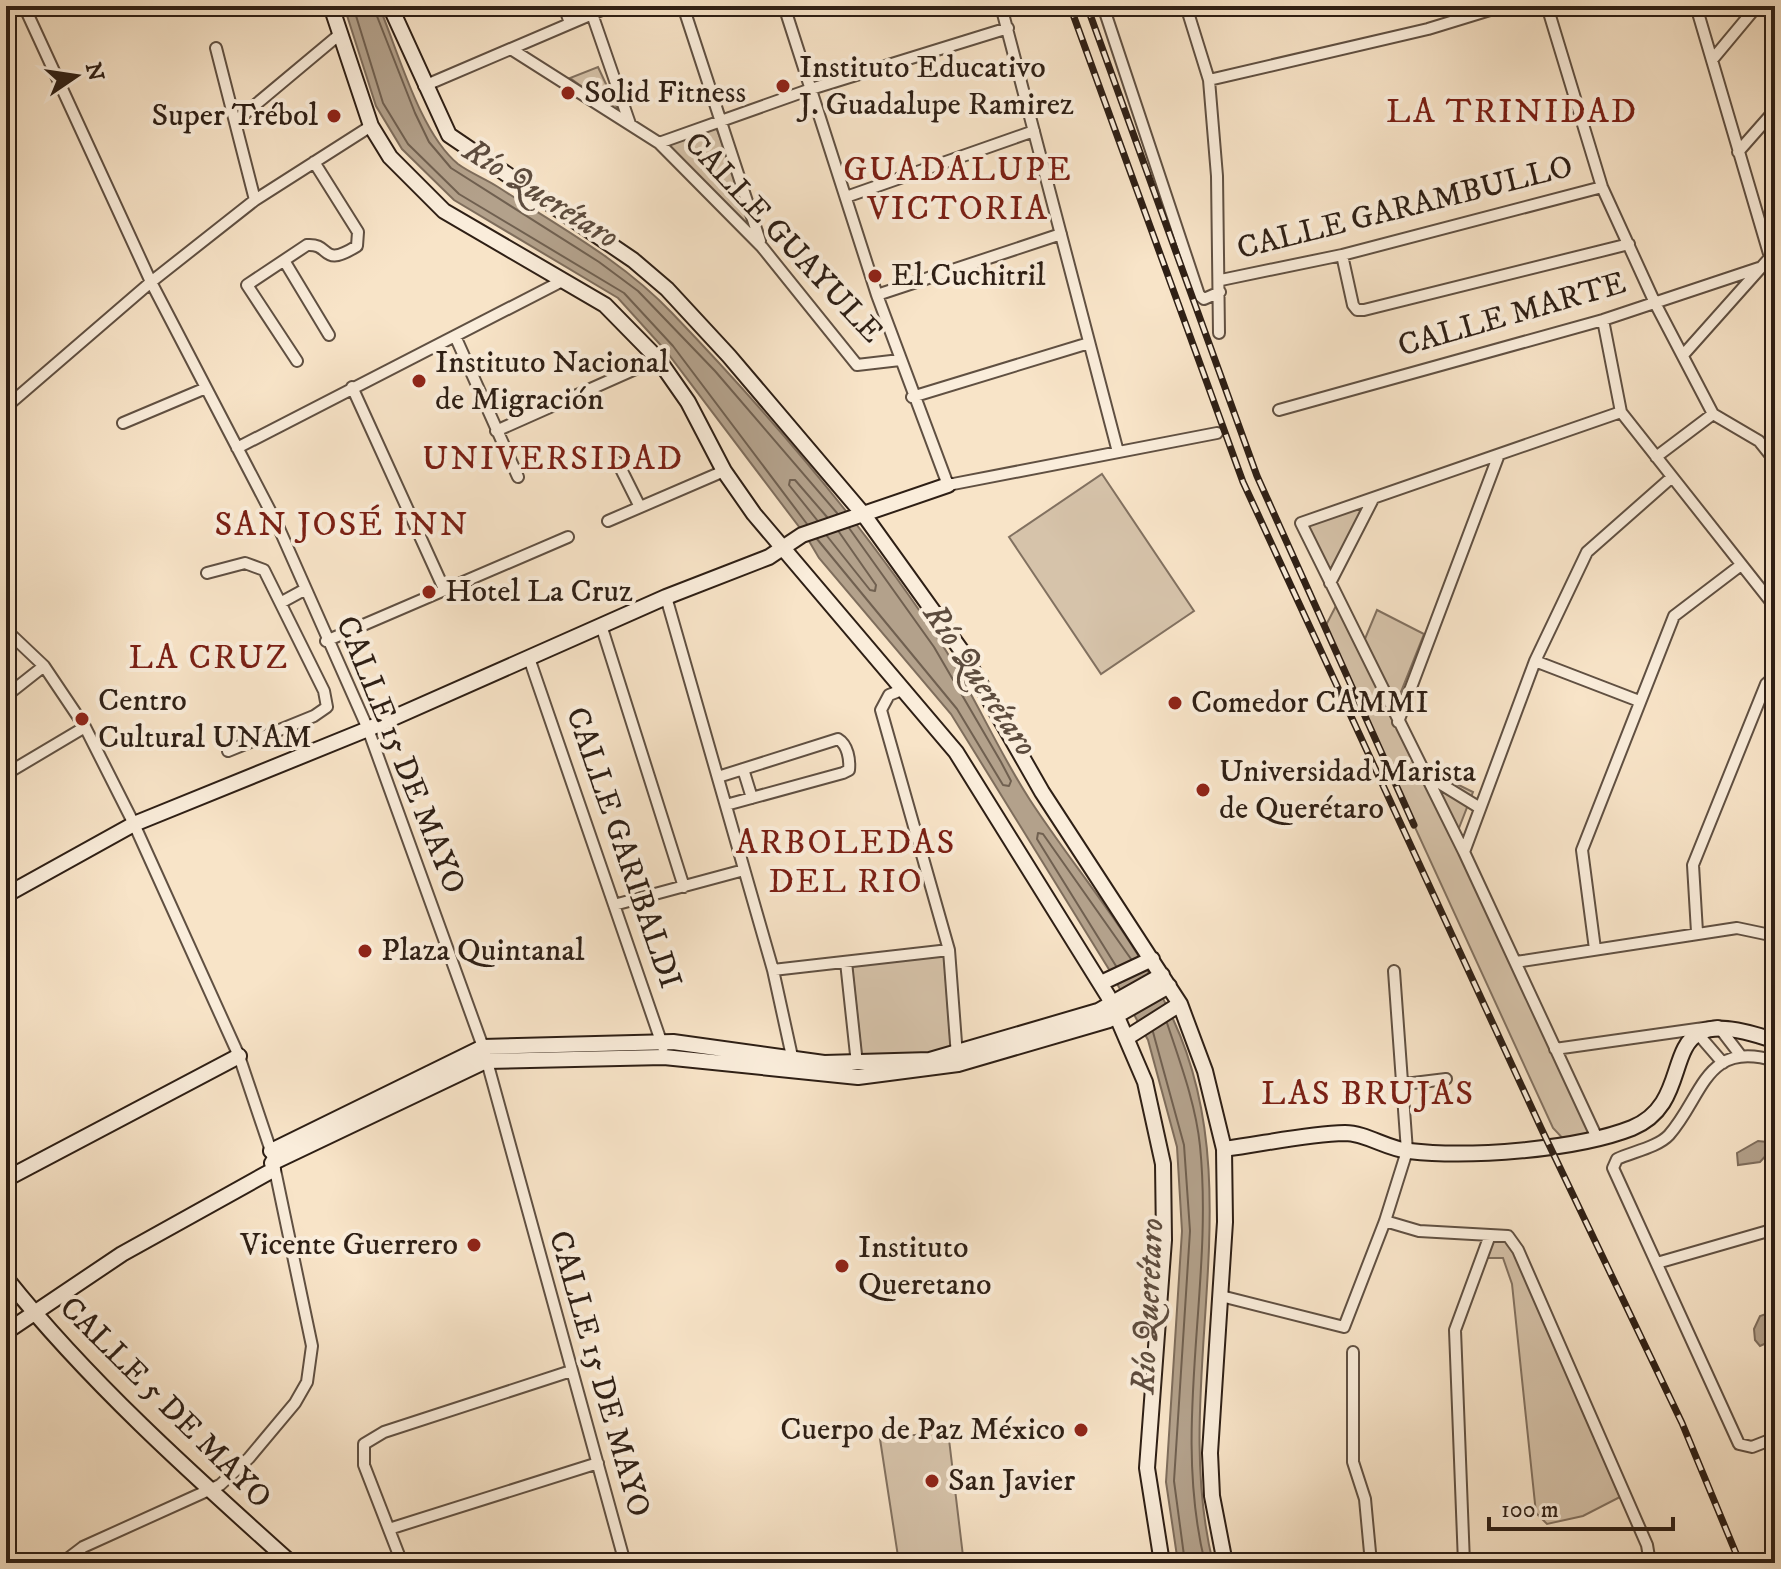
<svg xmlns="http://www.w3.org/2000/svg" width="1781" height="1569" viewBox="0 0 1781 1569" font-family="'IM FELL DW Pica',serif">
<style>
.green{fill:#d6c3aa;stroke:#827160;stroke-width:2}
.water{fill:#b3a18b;stroke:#7e6d5c;stroke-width:2}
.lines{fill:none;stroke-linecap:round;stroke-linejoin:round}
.shore{stroke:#706050;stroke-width:2}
.street-casing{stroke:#605042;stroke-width:14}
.secondary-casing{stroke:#2e1f15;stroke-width:18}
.street{stroke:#faeddb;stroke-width:10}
.secondary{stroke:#faeddb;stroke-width:14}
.rail-casing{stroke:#2e1f15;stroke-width:7}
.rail{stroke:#faeddb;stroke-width:4;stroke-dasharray:12;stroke-linecap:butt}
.poi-dot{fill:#8f2418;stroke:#faeddb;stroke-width:3}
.labels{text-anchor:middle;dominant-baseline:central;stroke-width:8;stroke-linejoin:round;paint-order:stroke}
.poi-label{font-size:32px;fill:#2e1f15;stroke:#faeddb;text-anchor:start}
.street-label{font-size:32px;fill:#2e1f15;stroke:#faeddb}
.neighbourhood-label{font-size:34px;letter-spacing:2px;fill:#7a1f14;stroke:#faeddb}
.water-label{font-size:34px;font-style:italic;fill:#5d4c3e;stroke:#faeddb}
</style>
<rect width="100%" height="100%" fill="#f8e4c8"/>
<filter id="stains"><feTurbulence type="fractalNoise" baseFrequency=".0025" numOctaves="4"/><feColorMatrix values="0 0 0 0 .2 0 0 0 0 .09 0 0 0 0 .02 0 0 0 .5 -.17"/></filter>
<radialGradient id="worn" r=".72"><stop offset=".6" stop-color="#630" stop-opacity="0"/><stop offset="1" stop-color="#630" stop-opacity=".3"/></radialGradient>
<!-- green -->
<path class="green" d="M 598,67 L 620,114 L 570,78 Z
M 716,127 L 758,240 L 668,145 Z
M 1102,474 L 1194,611 L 1101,674 L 1009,537 Z
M 1370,504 L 1330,582 L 1302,525 Z
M 1339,600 L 1362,646 L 1377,610 L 1424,634 L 1393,712 L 1597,1138 L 1568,1144 L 1553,1128 L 1324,629 Z
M 1422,767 L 1473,792 L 1457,833 Z
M 944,956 L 951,1049 L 929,1054 L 862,1059 L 852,966 Z
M 1507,1237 L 1620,1497 L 1583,1516 L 1547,1524 L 1536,1513 L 1512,1284 L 1503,1258 L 1478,1258 L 1485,1238 Z
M 948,1431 L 963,1556 L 899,1563 L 880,1439 Z"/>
<!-- water -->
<path class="water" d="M 344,6 L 379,6 C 398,51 420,133 458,164 C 470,173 486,179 498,187 C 558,226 623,261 672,313 C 769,414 867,528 943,646 C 975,696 998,751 1030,800 C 1077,872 1137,940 1173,1019 C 1254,1193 1169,1384 1213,1563 L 1178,1563 L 1166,1482 L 1182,1231 L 1177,1147 L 1148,1040 L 1110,971 L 951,714 L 819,558 L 806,536 L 666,351 L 618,298 L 454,200 L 402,149 L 376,106 Z
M 1758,1141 L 1767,1142 L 1770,1151 L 1760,1162 L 1738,1165 L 1737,1153 Z
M 1775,1311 L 1773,1340 L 1760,1346 L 1755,1340 L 1754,1329 L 1760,1316 Z"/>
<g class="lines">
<!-- shore -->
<path class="shore" d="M 353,6 L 383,103 L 408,144 L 459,194 L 624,293 L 673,346 L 807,524
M 373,6 L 415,113 L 429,142 L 451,168 L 599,262 L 638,291 L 715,371 L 837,513
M 817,520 L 789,485 L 790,480 L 795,480 L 827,517
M 827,536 L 870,590 L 875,591 L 876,585 L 839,532
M 817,539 L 957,709 L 1003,785 L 1009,786 L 1011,781 L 1001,762 L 934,647 L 849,528
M 1116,966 L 1037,839 L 1038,833 L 1043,834 L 1131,959
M 1167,1023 C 1180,1062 1196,1105 1200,1146 C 1214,1285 1171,1426 1205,1563
M 1153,1032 L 1184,1145 L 1190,1231 L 1174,1481 L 1185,1563"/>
<defs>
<path id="street" d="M 24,6 L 151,282 L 278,526 L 368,729 L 483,1047 L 625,1563
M 564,6 L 570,23
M 683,6 L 760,241
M 784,6 L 877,295 L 948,485 L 1217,433
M 1001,6 L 1118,452
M 1103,6 L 1199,295 L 1204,299 L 1220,292
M 1186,6 L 1209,80 L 1217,176 L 1219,333
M 1547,6 L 1602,187 L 1655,303 L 1713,414 L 1759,441 L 1775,461
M 1696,6 L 1770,257
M 6,13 L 15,6
M 592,14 L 630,124
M 216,48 L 255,200
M 511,49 L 659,143 L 762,247 L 857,365 L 900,360
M 1712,60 L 1757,6
M 1209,80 L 1428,29 L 1503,6
M 424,86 L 611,6
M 236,121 L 340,34
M 659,143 L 811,89 L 1008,28
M 1738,152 L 1775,110
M 846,197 L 1034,131
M 1342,255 L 1353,305 L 1357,310 L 1364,310 L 1629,244
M 285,262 L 329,335
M 1221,280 L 1342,255 L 1602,187
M 877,295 L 1061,234
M 1603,320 L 1621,412 L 1775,607
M 455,336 L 518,477
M 1684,354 L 1774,253
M 297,361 L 247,285 L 307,245 C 332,243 320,269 357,246 L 358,232 L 314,162
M 352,387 L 444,589
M 912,397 L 1089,343
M 6,407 L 151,282 L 255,200 L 371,126
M 1279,410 L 1603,320 L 1759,268
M 123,423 L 206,388
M 496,431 L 658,359
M 237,448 L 564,280
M 1656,457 L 1713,414
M 618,463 L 640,507
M 608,521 L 724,471
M 207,573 L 245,563 L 264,570 L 324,691 L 327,707 L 314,716 L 228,751
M 1330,583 L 1372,501
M 666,597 L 773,970 L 793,1061
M 282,602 L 304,590
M 601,625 L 684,887
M 6,630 L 44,666 L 85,727 L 134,824 L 239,1056 L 271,1151 L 312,1346 L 307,1382 L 295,1403 L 249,1458 L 220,1485 L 83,1547 L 62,1563
M 326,641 L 568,537
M 529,658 L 663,1047
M 1535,661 L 1639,701
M 904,689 L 889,695 L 881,710 L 949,950 L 957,1056
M 6,696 L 44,666
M 1398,722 L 1498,457
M 743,769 L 752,798
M 1423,773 L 1480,808
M 6,774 L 85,727
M 718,777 L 838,739 C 848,745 850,760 849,770 L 843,773 L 726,805
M 1464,852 L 1535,661 L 1587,552 L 1672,477
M 614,905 L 744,870
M 1697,932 L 1693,865 L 1766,684 L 1775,676
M 1595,949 L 1582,850 L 1674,616 L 1741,565
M 846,962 L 857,1064
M 1516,962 L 1737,928 L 1775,936
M 773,970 L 949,950
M 1698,1034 L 1723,1063
M 1555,1049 L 1718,1026 L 1741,1056
M 1775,1061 C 1705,1039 1703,1097 1669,1135 C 1658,1147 1632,1152 1617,1159 L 1613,1168 L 1739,1444 L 1752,1447 L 1775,1438
M 1405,1084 L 1446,1079
M 1597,1138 L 1464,852 L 1301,523 L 1621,412
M 1385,1221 L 1419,1231 L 1508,1236 L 1518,1250 L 1647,1545 L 1650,1563
M 1657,1263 L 1775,1229
M 1221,1296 L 1344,1327 L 1385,1221 L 1407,1151 L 1394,971
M 1353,1352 L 1353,1462 L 1365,1499 L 1371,1563
M 389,1529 L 598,1463
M 402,1563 L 364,1465 L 364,1444 L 384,1432 L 571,1371
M 1464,1563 L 1455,1330 L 1490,1235"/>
<path id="secondary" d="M 331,6 L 371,126 L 390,157 L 444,211 L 605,305 L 658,359 L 688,402 L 724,471 L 754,514 L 956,752 L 1108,996 L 1145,1082 L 1163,1164 L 1164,1240 L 1147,1468 L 1162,1563
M 390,6 L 449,135 L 633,260 L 667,289 L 729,356 L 864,515 L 961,650 L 1042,792 L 1180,1004 L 1205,1071 L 1224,1149 L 1225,1222 L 1210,1453 L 1212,1496 L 1225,1563
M 6,895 L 134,824 L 368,729 L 666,597 L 769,557 L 802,535 L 948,485
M 1101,983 L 1152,959
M 1128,1037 L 1180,1004
M 1224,1149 C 1263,1144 1305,1134 1345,1133 C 1366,1133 1387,1149 1409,1151 C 1469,1158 1576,1150 1632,1128 C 1707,1097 1642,993 1775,1041
M 271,1151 L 483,1047 L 673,1042 L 824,1063 L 930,1060 L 1098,1011 L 1162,975
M 272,1163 L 486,1061 L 664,1057 L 858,1077 L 958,1064 L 1109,1020 L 1169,986
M 6,1179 L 239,1056
M 6,1278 C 88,1381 193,1475 291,1563
M 6,1332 L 122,1254 L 273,1170"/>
</defs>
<!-- street casing -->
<use href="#street" class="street-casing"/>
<!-- secondary casing -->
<use href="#secondary" class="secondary-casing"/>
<!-- street -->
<use href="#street" class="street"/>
<!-- secondary -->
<use href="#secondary" class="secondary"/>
<defs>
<path id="rail" d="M 1070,6 L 1243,482 L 1541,1128 L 1682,1423 L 1740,1563
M 1087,6 L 1257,476 L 1414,825"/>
</defs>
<!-- rail casing -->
<use href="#rail" class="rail-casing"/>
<!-- rail -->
<use href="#rail" class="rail"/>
</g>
<!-- markers -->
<g class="poi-dot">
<circle cx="783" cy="86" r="8"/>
<circle cx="568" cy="93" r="8"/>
<circle cx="334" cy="116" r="8"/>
<circle cx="875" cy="276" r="8"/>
<circle cx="419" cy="381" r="8"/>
<circle cx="429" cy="592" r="8"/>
<circle cx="1175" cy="703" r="8"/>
<circle cx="82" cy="719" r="8"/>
<circle cx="1203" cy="790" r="8"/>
<circle cx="365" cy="951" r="8"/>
<circle cx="474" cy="1245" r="8"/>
<circle cx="842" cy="1266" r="8"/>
<circle cx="1081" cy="1430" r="8"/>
<circle cx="932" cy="1481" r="8"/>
</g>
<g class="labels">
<!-- poi labels -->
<g class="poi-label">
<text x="799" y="68">Instituto Educativo<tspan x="799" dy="37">J. Guadalupe Ramirez</tspan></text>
<text x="584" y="93">Solid Fitness</text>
<text x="318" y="116" text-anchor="end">Super Trébol</text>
<text x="891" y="276">El Cuchitril</text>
<text x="435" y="363">Instituto Nacional<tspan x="435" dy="37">de Migración</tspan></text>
<text x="445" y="592">Hotel La Cruz</text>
<text x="98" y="701">Centro<tspan x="98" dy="37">Cultural UNAM</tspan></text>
<text x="1191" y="703">Comedor CAMMI</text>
<text x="1219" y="772">Universidad Marista<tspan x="1219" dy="37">de Querétaro</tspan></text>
<text x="381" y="951">Plaza Quintanal</text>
<text x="458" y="1245" text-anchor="end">Vicente Guerrero</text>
<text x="858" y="1248">Instituto<tspan x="858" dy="37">Queretano</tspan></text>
<text x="1065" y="1430" text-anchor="end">Cuerpo de Paz México</text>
<text x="948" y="1481">San Javier</text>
</g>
<!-- street labels -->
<g class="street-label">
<text transform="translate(1405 208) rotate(-14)">CALLE GARAMBULLO</text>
<text transform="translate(783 238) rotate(47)">CALLE GUAYULE</text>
<text transform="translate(1512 315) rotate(-16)">CALLE MARTE</text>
<text transform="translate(400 755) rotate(68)">CALLE 15 DE MAYO</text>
<text transform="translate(623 848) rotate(71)">CALLE GARIBALDI</text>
<text transform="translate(599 1374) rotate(74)">CALLE 15 DE MAYO</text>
<text transform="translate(165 1403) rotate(45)">CALLE 5 DE MAYO</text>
</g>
<!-- neighbourhood labels -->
<g class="neighbourhood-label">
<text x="1512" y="112">LA TRINIDAD</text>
<text x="958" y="170">GUADALUPE<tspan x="958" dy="39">VICTORIA</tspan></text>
<text x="553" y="459">UNIVERSIDAD</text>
<text x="342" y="525">SAN JOSÉ INN</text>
<text x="209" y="658">LA CRUZ</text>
<text x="846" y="843">ARBOLEDAS<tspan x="846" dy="39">DEL RIO</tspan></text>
<text x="1368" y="1094">LAS BRUJAS</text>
</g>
<!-- water labels -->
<g class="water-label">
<text transform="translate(541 194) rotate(32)">Río Querétaro</text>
<text transform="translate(980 680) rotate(56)">Río Querétaro</text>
<text transform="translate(1148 1306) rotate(-87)">Río Querétaro</text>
</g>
</g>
<!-- margin -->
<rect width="1781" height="1569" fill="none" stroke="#f8e4c8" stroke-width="32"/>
<rect x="8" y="8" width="1765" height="1553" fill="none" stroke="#2e1f15" stroke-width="4"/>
<rect x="16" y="16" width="1749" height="1537" fill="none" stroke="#2e1f15" stroke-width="2"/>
<!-- north arrow -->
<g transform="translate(76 76) rotate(77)" stroke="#faeddb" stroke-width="6" paint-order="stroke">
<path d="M0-6L14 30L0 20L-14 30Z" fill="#2e1f15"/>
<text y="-12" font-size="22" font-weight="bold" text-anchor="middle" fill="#2e1f15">N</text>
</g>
<!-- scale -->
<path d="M1489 1517v12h184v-12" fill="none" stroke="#2e1f15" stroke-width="4"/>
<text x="1501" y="1517" font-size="24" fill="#2e1f15" stroke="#faeddb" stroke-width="6" paint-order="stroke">100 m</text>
<rect width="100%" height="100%" filter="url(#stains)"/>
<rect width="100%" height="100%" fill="url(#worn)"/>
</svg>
